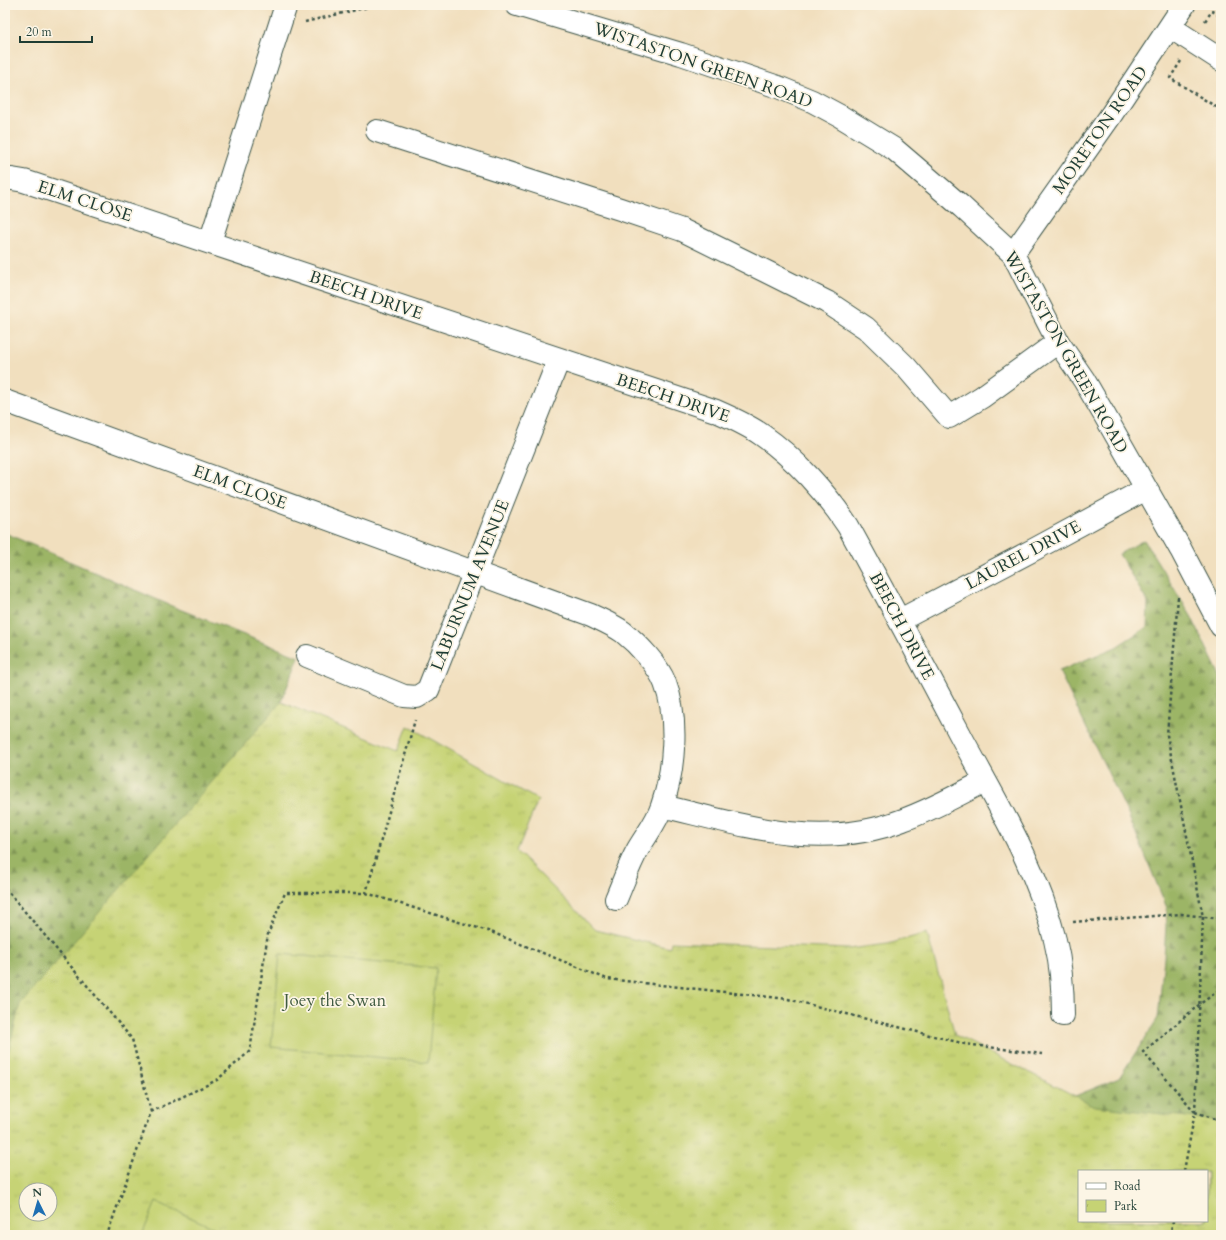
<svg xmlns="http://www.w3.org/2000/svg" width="1226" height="1240" viewBox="0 0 1226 1240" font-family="Cardo,serif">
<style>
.forest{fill:url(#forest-firs);stroke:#5e794d;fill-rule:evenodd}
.park{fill:url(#park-tufts);stroke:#728854;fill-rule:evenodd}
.garden{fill:#c6d374;stroke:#728854}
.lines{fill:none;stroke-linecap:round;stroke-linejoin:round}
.minor-casing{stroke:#3e5549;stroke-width:24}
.path{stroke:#3e5549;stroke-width:2.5;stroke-dasharray:3 3;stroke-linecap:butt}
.minor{stroke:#fff;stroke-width:22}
.labels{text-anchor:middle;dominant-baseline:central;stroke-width:3.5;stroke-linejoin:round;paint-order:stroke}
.street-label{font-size:17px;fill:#1f3d34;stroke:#fcf5e5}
.park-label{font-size:17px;fill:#405b41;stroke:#fcf5e5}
</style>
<defs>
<pattern id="forest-firs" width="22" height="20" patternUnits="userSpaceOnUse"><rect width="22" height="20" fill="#9cb566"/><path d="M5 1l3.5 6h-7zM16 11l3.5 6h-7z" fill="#7f9455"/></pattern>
<pattern id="park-tufts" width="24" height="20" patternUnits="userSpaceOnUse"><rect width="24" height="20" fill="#c6d374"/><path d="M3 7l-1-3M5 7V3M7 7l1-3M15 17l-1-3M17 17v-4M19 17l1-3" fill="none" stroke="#aab665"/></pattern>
</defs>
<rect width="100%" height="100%" fill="#fcf5e5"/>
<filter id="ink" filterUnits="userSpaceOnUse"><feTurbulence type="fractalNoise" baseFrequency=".025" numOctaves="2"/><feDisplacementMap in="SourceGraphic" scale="8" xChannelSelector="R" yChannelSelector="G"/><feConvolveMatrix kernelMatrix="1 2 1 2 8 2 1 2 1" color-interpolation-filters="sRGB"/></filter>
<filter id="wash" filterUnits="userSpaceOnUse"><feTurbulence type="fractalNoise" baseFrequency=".012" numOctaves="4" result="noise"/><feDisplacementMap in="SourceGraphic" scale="16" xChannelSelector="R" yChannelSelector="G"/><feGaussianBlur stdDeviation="0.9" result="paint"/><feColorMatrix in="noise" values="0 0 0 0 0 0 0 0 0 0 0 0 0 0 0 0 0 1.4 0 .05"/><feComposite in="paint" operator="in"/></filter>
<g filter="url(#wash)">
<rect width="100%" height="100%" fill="#f1dfbe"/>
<!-- forest -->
<path class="forest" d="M 5,533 L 174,607 L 299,657 L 281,702 L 346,730 L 111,1209 L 5,1235 ZM 26,1190 L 50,1190 L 50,1214 L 26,1214 Z
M 1144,540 L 1191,616 L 1221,678 L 1221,1235 L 1001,1235 L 1024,1117 L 1119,1078 L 1158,1018 L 1164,958 L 1167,908 L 1127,812 L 1059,671 L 1116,647 L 1147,627 L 1148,603 L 1119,554 ZM 1079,1171 L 1207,1171 L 1207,1221 L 1079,1221 Z"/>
<!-- park -->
<path class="park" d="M 281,702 L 398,751 L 408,726 L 538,800 L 517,851 L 595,930 L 670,948 L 671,942 L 849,949 L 888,944 L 927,933 L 955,1035 L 1095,1106 L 1221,1121 L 1221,1235 L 5,1235 L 5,1065 L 20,1004 ZM 1079,1171 L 1207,1171 L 1207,1221 L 1079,1221 ZM 26,1190 L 50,1190 L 50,1214 L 26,1214 Z"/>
<!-- garden -->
<path class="garden" d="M 280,954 L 436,968 L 428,1062 L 271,1047 Z
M 156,1202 L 230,1235 L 142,1235 Z"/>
</g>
<g filter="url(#ink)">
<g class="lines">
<defs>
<path id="minor" d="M 517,5 L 681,54 L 778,87 L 812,101 L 840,116 L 894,149 L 962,207 L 1013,254 L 1058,342 L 1084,380 L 1105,416 L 1181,550 L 1221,626
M 1170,27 L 1221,60
M 377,131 L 620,209 L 682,230 L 767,272 L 827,302 L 866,328 L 906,367 L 949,417 L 982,397 L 1058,342
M 5,179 L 12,179 L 24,181 L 716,411 C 732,418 748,425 762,435 C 794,457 827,494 848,526 C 887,597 925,668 963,740 C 998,805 1037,867 1055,940 C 1061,964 1063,990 1063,1015
M 210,242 L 286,5
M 1013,254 L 1109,118 L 1184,5
M 5,401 L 591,615 C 601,620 613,625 623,632 C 638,644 658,665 665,683 C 679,719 674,771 662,806 C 657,822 646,835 638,849 C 629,865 623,883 616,899
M 900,620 L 1035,549 L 1146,489
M 307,656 L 404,696 L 417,697 L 428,690 L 559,359
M 662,806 C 744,825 820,852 903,820 C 931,810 958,795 985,781"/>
</defs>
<!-- minor casing -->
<use href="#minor" class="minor-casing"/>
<!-- path -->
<path class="path" d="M 1205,21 L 1212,11 L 1221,17
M 305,22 L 377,5
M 1181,61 L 1170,78 L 1221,110
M 1178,597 L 1167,735 L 1203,917 L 1195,1112
M 5,888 L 132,1039 L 151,1112 L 107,1235
M 366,893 L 491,932 L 607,979 L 788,999 L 965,1044 L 1042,1054
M 1073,922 L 1181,914 L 1221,919
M 151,1112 L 217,1080 L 250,1051 L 268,934 L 285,893 L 366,893 L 415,720
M 1195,1112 L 1143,1052 L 1200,1004 L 1221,989
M 1184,1171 L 1195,1112 L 1221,1121
M 1170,1235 L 1173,1221"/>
<!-- minor -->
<use href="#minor" class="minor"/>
</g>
</g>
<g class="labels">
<!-- street labels -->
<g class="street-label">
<text transform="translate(703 65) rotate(19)">WISTASTON GREEN ROAD</text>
<text transform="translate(1100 130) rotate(-55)">MORETON ROAD</text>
<text transform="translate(85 201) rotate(18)">ELM CLOSE</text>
<text transform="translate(366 295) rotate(19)">BEECH DRIVE</text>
<text transform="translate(1066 352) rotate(60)">WISTASTON GREEN ROAD</text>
<text transform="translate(673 398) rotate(19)">BEECH DRIVE</text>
<text transform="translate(240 487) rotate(20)">ELM CLOSE</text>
<text transform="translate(1023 555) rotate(-28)">LAUREL DRIVE</text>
<text transform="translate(470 585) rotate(-68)">LABURNUM AVENUE</text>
<text transform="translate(902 626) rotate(62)">BEECH DRIVE</text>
</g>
<!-- park labels -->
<g class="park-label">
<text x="335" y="1000">Joey the Swan</text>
</g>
</g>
<!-- margin -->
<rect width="1226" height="1240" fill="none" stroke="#fcf5e5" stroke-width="20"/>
<!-- legend -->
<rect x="1078" y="1170" width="130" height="52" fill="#fcf5e5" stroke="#a4ab9e"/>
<rect x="1086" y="1183" width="20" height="6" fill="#ffffff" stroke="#a4ab9e"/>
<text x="1114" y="1190" font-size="12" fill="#1f3d34">Road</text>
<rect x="1086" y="1200" width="20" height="12" fill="url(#park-tufts)" stroke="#a4ab9e"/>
<text x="1114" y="1210" font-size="12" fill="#1f3d34">Park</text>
<!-- north arrow -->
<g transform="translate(38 1202) rotate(355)"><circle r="19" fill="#fcf5e5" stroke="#a4ab9e"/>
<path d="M0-3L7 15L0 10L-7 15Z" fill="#1f6fb2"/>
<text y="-6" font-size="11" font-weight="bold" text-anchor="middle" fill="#1f3d34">N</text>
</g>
<!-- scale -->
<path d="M20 36v6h72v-6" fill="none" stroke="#1f3d34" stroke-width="2"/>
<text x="26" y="36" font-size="12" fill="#1f3d34" stroke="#fcf5e5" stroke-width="3" paint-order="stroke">20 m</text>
</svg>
